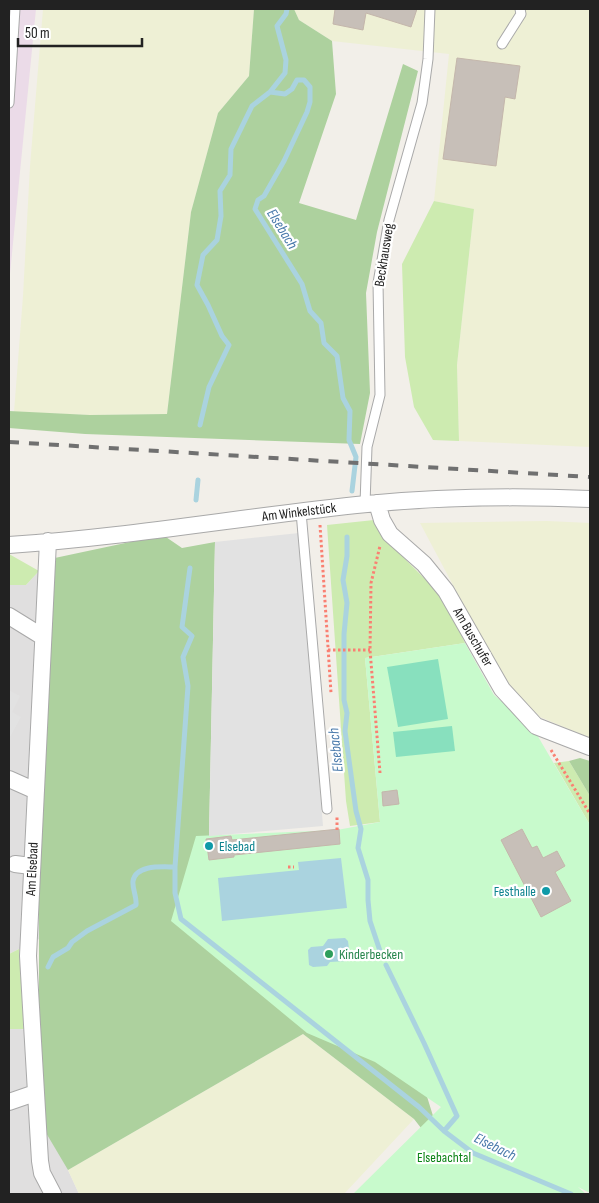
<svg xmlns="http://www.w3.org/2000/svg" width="599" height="1203" viewBox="0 0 599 1203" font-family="'Sofia Sans Condensed',sans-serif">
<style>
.residential{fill:#e0dfdf}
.industrial{fill:#ebdbe8}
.farmland{fill:#eef0d5}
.grass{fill:#cdebb0}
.forest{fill:#add19e}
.park{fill:#c8facc}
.pitch{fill:#88e0be}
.parking{fill:#e2e2e2}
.water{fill:#aad3df}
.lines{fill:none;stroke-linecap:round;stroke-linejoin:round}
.stream{stroke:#aad3df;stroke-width:5}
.building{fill:#c7bfb8;stroke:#c4b6ab}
.service-casing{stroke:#a9a9a9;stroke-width:11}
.minor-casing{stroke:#a9a9a9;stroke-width:18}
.path{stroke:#fa8072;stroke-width:3;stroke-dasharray:2.5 2.5;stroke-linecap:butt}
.service{stroke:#fff;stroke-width:9}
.minor{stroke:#fff;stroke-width:16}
.rail{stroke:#707070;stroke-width:4;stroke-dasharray:10 10;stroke-linecap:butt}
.culture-dot{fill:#0f9aa8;stroke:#fff;stroke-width:2}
.leisure-dot{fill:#2e9e5b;stroke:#fff;stroke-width:2}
.labels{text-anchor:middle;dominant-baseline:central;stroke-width:4.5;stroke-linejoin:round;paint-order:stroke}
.street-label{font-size:14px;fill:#222;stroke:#fff}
.culture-label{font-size:14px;fill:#0d838f;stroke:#fff;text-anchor:start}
.leisure-label{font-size:14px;fill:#27864d;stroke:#fff;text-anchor:start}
.park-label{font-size:14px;fill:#0c8416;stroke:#fff}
.water-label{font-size:15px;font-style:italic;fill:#4a7aab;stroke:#fff}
</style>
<rect width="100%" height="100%" fill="#f2efe9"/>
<!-- residential -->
<path class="residential" d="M 50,559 L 39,794 L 39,939 L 9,954 L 9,585 L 26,585 Z
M 11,1028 L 39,1031 L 68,1170 L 79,1194 L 9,1194 L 9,1029 Z"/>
<!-- industrial -->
<path class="industrial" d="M 9,9 L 36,9 L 9,284 Z"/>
<!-- farmland -->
<path class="farmland" d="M 43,9 L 254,9 L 249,76 L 218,113 L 191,212 L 167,414 L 90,415 L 14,412 L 23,296 L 30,166 Z
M 294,9 L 590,9 L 590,447 L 459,441 L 457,365 L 474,209 L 434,201 L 449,54 L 332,41 L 299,20 Z
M 547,521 L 590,523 L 590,738 L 540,717 L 504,681 L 420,523 Z
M 303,1034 L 414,1119 L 344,1194 L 79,1194 L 68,1170 Z"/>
<!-- grass -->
<path class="grass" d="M 434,201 L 474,209 L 457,365 L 459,441 L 433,440 L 414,407 L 405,357 L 402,264 Z
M 374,520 L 404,558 L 443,597 L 465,643 L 365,658 L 380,822 L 350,826 L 346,801 L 327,525 Z
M 9,554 L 39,571 L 26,585 L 9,585 Z
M 569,761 L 590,796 L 590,825 L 554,763 Z
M 19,949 L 24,1029 L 9,1029 L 9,954 Z"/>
<!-- forest -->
<path class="forest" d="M 254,9 L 294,9 L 299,20 L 332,41 L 336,94 L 299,203 L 356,220 L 403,64 L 418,71 L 377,232 L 366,293 L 370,393 L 360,444 L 85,434 L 9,428 L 9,411 L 90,415 L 167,414 L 191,212 L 218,113 L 249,76 Z
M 163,535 L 182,548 L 215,542 L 209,836 L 411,1045 L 447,1161 L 414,1119 L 303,1034 L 68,1170 L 39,1121 L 39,794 L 50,559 Z
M 580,758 L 590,761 L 590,796 L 569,761 Z"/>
<!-- park -->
<path class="park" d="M 465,643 L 494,695 L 533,728 L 590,825 L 590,1193 L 578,1187 L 586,1194 L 353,1194 L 441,1107 L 375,1062 L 307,1033 L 171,921 L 196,836 L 337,830 L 380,822 L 365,658 Z"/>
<!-- pitch -->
<path class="pitch" d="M 438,659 L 448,719 L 398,727 L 387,667 Z
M 452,726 L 455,751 L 396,757 L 393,732 Z"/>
<!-- parking -->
<path class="parking" d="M 299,533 L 323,826 L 209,836 L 215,542 Z
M 9,690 L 20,696 L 12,712 L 21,717 L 9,739 Z"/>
<!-- water -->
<path class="water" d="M 341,858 L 347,908 L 222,921 L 218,878 L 299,870 L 298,862 Z
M 345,938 L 348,941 L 350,957 L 347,961 L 330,962 L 327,966 L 313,967 L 309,965 L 308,950 L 311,947 L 323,946 L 328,939 Z"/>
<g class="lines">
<!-- stream -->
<path class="stream" d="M 287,9 L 286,14 L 277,26 L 286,60 L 285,73 L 270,92 L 285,94 L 292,89 L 297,80 L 304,80 L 310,87 L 310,102 L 307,112 L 284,161 L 264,196 L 258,200 L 255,209 L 302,284 L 310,311 L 321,323 L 324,343 L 337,356 L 343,398 L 350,411 L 349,440 L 356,457 L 352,491
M 200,425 L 209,387 L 229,345 L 222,336 L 208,305 L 197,285 L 203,255 L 217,240 L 221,216 L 220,191 L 230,175 L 231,149 L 252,106 L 270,92
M 196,500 L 198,480
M 347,537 L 347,556 L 343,580 L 347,603 L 344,634 L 344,700 L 347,713 L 345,731 L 356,811 L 361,829 L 358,848 L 368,880 L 368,900 L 370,921 L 382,957
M 190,568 L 182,627 L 192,636 L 183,657 L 188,686 L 175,867 L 175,893 L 181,919 L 419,1107 L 444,1131 L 473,1153 L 571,1194
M 386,965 L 424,1043 L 457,1116 L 444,1131
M 48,967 L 53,957 L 68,948 L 72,942 L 87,931 L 136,905 C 137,897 132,888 133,881 C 136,864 163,867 175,867"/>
</g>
<!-- building -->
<path class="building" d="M 335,9 L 417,9 L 411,27 L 366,13 L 363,30 L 333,24 Z
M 457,58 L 520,66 L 515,99 L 505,97 L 496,166 L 443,159 Z
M 397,790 L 399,804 L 383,806 L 382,792 Z
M 339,829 L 340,844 L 234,855 L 234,857 L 209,860 L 206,839 L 231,836 L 232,840 Z
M 522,829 L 532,848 L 537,846 L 543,858 L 557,851 L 565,866 L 555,872 L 571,901 L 541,917 L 501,840 Z"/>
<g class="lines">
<defs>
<path id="service" d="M 502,44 L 521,14 L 520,9
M 9,103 L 15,9
M 365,504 L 367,447 L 380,395 L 378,283 L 389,220 L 422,103 L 428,59 L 430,9
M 301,512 L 327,809"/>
<path id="minor" d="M 377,503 L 382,520 L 390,534 L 424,564 L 446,591 L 502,689 L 536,726 L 590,747
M 48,541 L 28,956 L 40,1161 L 42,1173 L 53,1194
M 9,545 C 129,537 247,516 367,504 C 440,497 517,496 590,499
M 9,616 L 43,637
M 9,779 L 36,791
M 15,864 L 31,866
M 9,1102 L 35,1093"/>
</defs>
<!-- service casing -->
<use href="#service" class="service-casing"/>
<!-- minor casing -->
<use href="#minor" class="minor-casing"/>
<!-- path -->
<path class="path" d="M 320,525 L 331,693
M 328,650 L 370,650
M 551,750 L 590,814
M 380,773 L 370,650 L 371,583 L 380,546
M 337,830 L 337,817
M 288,867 L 294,867"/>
<!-- service -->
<use href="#service" class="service"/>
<!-- minor -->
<use href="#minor" class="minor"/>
<!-- rail -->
<path class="rail" d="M 9,442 L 590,477"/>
</g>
<!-- markers -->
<g class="culture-dot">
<circle cx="209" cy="846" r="5"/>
<circle cx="546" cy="891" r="5"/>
</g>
<circle class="leisure-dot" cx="329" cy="954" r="5"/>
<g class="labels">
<!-- street labels -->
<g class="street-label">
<text transform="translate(384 255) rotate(-81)">Beckhausweg</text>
<text transform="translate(299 512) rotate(-7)">Am Winkelstück</text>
<text transform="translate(473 637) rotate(60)">Am Buschufer</text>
<text transform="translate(32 869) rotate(-87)">Am Elsebad</text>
</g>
<!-- culture labels -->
<g class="culture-label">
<text x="219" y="846">Elsebad</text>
<text x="536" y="891" text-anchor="end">Festhalle</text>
</g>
<!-- leisure labels -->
<g class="leisure-label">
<text x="339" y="954">Kinderbecken</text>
</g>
<!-- park labels -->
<g class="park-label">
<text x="444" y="1157">Elsebachtal</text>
</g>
<!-- water labels -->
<g class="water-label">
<text transform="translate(282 229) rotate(58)">Elsebach</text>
<text transform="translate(336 750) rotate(-96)">Elsebach</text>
<text transform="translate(495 1147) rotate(26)">Elsebach</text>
</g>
</g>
<!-- border -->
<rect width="599" height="1203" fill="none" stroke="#222222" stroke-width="20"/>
<!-- scale -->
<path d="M18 38v8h124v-8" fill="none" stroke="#222222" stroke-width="2.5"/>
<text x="25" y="38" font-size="15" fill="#222222" stroke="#ffffff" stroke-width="4" paint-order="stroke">50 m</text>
</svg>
